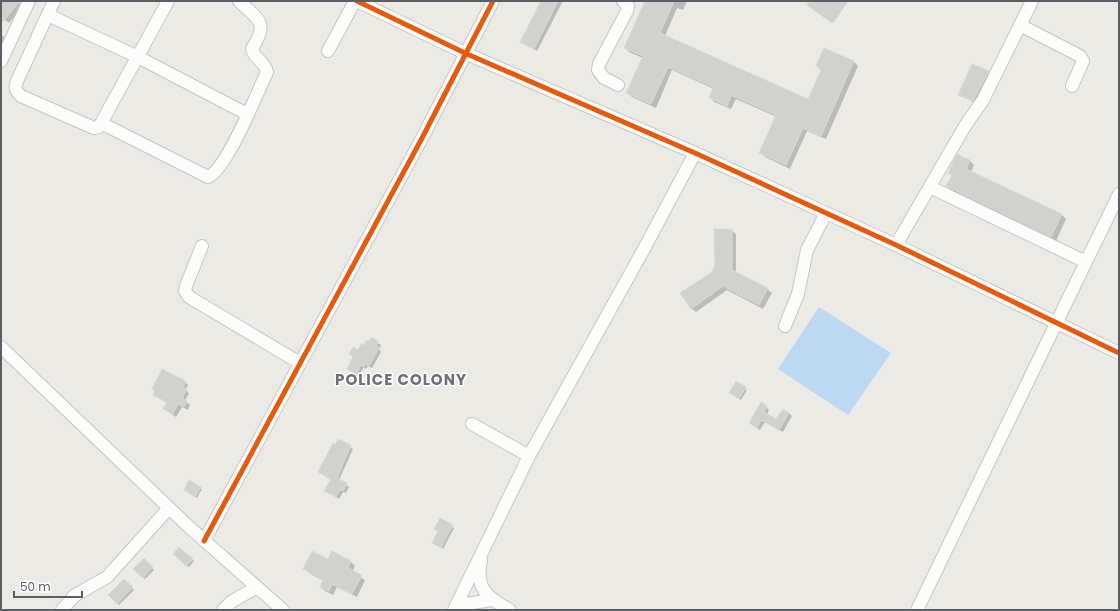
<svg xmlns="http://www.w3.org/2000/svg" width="1120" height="611" viewBox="0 0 1120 611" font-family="Poppins,sans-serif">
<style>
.water{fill:#bdd8f2}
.shadow{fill:#0003}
.building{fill:#d1d1ce;stroke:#dad9d4}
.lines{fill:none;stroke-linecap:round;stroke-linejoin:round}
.minor-casing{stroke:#c7c6c6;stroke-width:14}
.minor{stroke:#fcfcfb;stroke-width:12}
.cycleway-casing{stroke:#fff;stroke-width:8}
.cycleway{stroke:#e8590c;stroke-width:5}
.labels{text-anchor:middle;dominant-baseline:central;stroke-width:3;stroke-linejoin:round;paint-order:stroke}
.district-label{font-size:15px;font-weight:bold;letter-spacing:1px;fill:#6d7075;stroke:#fff}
</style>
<rect width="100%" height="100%" fill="#ebeae5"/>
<!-- water -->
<path class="water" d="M 819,307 L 891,353 L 848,415 L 778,369 Z"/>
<!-- shadow -->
<path class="shadow" d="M 1,1 L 17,1 L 23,6 L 9,23 L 1,17 Z
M 542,1 L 563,1 L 537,51 L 521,42 Z
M 646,1 L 687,1 L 683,10 L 677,8 L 665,36 L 808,101 L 821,70 L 817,66 L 824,49 L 854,62 L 858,66 L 826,139 L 807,131 L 790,169 L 765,157 L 761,153 L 777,117 L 736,99 L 731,109 L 714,102 L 710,97 L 714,89 L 672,70 L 656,108 L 632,97 L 627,93 L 643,58 L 629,52 L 625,48 Z
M 811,1 L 848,1 L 833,23 L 809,6 Z
M 1,34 L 8,41 L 1,53 Z
M 988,72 L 991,75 L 976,104 L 959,94 Z
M 958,155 L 970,161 L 974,165 L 971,172 L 1062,215 L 1066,219 L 1056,241 L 952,191 L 947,186 L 952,176 L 949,172 Z
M 731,230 L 736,234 L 736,273 L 767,289 L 772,293 L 763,309 L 727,290 L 696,312 L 691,308 L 713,273 Z
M 371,339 L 381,345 L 379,349 L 381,352 L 372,368 L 368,366 L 366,369 L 364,367 L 359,376 L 348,368 L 354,357 L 350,354 L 358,351 Z
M 185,382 L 188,385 L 186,390 L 189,393 L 185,401 L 190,405 L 188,410 L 182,407 L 176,417 L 164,409 L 167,403 L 154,395 Z
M 736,383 L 747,390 L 741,400 L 732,394 Z
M 766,407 L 769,410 L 767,415 L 777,421 L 789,413 L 792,416 L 783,432 L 765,422 L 760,430 L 750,423 Z
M 339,440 L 353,449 L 339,480 L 349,487 L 346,493 L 343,492 L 339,499 L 326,491 L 331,480 L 319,472 Z
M 200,488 L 202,489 L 197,498 L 185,490 Z
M 440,520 L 454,528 L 443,549 L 435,544 L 438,531 L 436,529 Z
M 179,548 L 194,561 L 189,567 L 174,554 Z
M 332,552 L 351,562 L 355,566 L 352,572 L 365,580 L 357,597 L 337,587 L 333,595 L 325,591 L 321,587 L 324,581 L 309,573 L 304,569 L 328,560 Z
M 144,559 L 154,570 L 145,579 L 135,569 Z
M 124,580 L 134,590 L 119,605 L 109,595 Z"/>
<!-- building -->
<path class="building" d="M 1,1 L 20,1 L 1,24 Z
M 541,1 L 558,1 L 534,49 L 520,42 Z
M 645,1 L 674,1 L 660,33 L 808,99 L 822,68 L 816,66 L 824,48 L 854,61 L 821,136 L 803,128 L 786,165 L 759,153 L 776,115 L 731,95 L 727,106 L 709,98 L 713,87 L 668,67 L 651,104 L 626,93 L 643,56 L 624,48 Z
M 810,1 L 847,1 L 832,23 L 807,5 Z
M 972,64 L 989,71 L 973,101 L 958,95 Z
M 957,154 L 970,160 L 966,169 L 1062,214 L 1051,237 L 946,186 L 952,175 L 948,173 Z
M 714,229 L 732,229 L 732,270 L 768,288 L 759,305 L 723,286 L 691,309 L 680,293 L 712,272 L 715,265 Z
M 371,337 L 378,341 L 376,346 L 379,348 L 369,366 L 365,364 L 363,367 L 361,365 L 356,374 L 347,369 L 353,356 L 349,354 L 353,347 L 358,350 L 361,344 L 364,345 L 366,340 L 369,341 Z
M 162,369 L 186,381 L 183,387 L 187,389 L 182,398 L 187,401 L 184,407 L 178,404 L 173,414 L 163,409 L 167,402 L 153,395 L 155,391 L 152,389 Z
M 736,381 L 746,387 L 739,399 L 729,393 Z
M 761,402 L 767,406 L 764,412 L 776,419 L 783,409 L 789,413 L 779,430 L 761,420 L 757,428 L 749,423 Z
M 338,439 L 351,445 L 337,478 L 347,483 L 343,491 L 340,490 L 336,497 L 324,491 L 331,479 L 318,472 L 333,443 L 336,444 Z
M 189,480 L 201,487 L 195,497 L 184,490 Z
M 440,518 L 453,525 L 441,548 L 432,543 L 438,531 L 434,529 Z
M 179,547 L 193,559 L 186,566 L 173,554 Z
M 312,551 L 328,559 L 332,551 L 351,561 L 348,568 L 362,575 L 352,594 L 332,584 L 329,591 L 320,587 L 323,579 L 303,569 Z
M 144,558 L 153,567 L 143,578 L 133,569 Z
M 124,579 L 133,587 L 117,604 L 108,595 Z"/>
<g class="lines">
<defs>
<path id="minor" d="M 54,1 L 17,81 C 14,89 16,91 21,96 L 94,128 L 99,127 L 168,1
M 357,1 L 467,54 L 695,153 L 896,245 L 1119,353
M 48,15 L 138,57 L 247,114
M 1020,25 L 1080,56 L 1083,61 L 1072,86
M 328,51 L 355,1
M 1,61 L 29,1
M 618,85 L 604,78 L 598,70 L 599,64 L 627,11 L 628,6 L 623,1
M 101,123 L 208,177 C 227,169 257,93 267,72 C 265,61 254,59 252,49 C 269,21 259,21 239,1
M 930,187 L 1086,262
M 896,245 L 965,126 L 983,100 L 1032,1
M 202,246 L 186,286 L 185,291 L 189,297 L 300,363
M 785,326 L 798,294 L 807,250 L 826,213
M 1,347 L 189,527 L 283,610
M 472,424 L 529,456
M 204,541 L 421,140 L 493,1
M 481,560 C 475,588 487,598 510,610
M 62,610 L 74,596 L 107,577 L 169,508
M 223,610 L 231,602 L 257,587
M 454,610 L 529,456 L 645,247 L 695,153
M 458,610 L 466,604 L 491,600
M 917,610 L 1119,194"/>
</defs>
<!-- minor casing -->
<use href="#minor" class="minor-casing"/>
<!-- minor -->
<use href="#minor" class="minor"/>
<defs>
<path id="cycleway" d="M 357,1 L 467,54 L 695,153 L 896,245 L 1119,353
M 204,541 L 421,140 L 493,1"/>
</defs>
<!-- cycleway casing -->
<use href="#cycleway" class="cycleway-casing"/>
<!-- cycleway -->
<use href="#cycleway" class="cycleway"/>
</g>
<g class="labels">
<!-- district labels -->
<g class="district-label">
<text x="401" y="379">POLICE COLONY</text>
</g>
</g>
<!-- border -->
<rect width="1120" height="611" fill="none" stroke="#5b5e63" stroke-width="4"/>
<!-- scale -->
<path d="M14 591v6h68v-6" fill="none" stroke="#5b5e63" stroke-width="2"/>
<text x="20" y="591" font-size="12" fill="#5b5e63" stroke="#ffffff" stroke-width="3" paint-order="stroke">50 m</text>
</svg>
